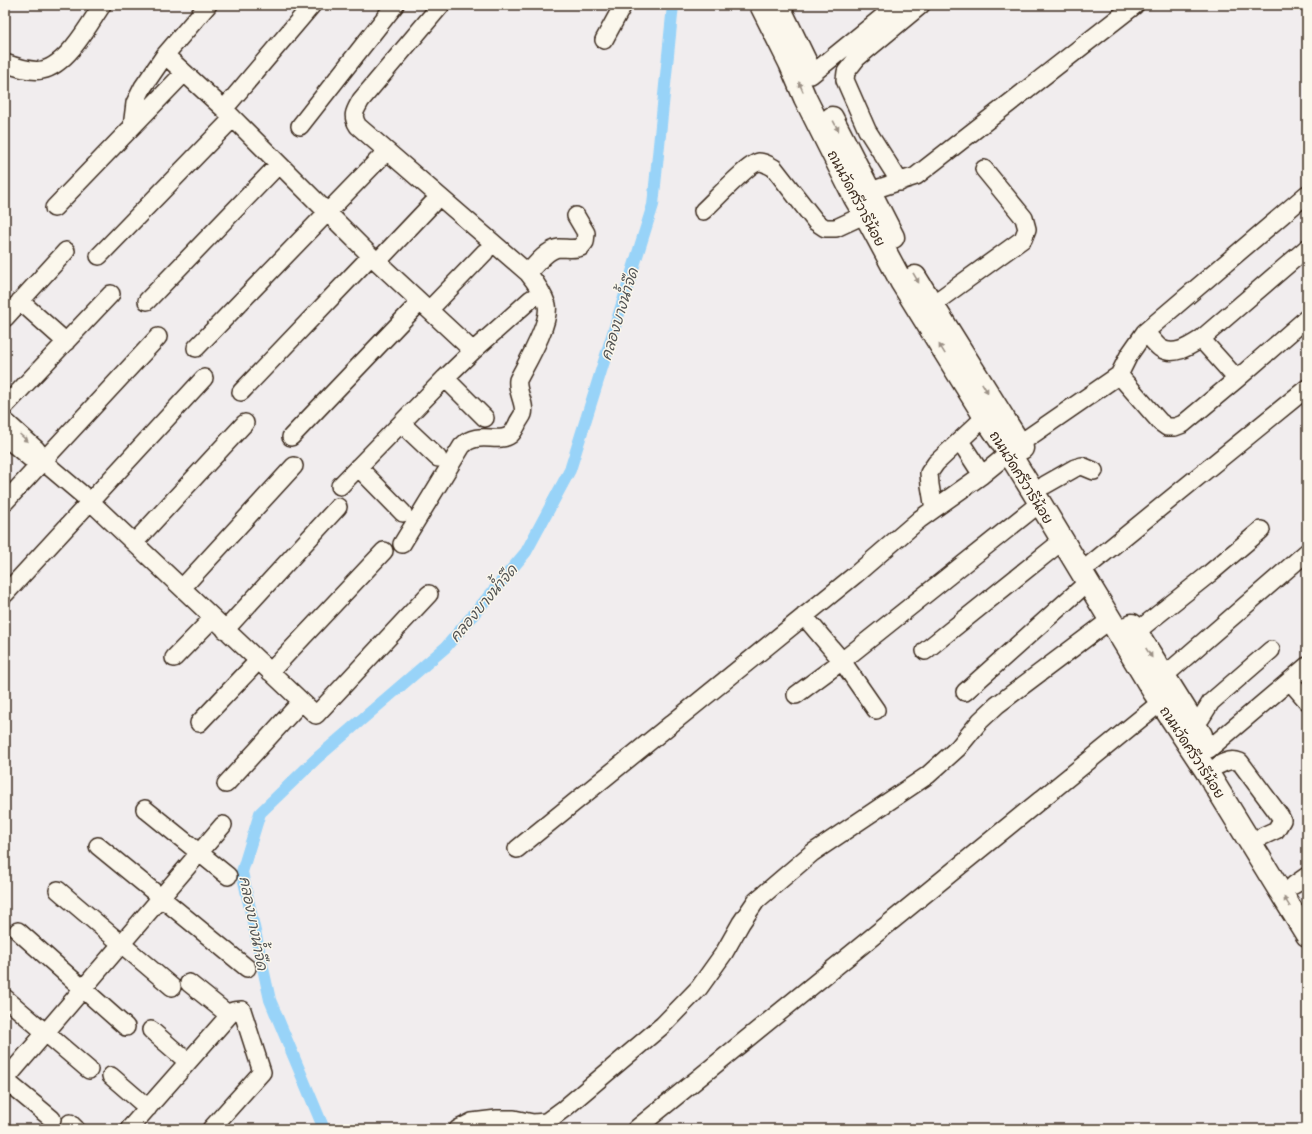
<svg xmlns="http://www.w3.org/2000/svg" width="1312" height="1134" viewBox="0 0 1312 1134" font-family="'Patrick Hand','Playpen Sans Thai',sans-serif">
<style>
.lines{fill:none;stroke-linecap:round;stroke-linejoin:round}
.canal{stroke:#98d3f8;stroke-width:12}
.minor-casing{stroke:#3b2a1e;stroke-width:20}
.major-casing{stroke:#3b2a1e;stroke-width:25}
.minor{stroke:#fbf7ec;stroke-width:17}
.major{stroke:#fbf7ec;stroke-width:22}
.oneway{fill:#9b9085}
.labels{text-anchor:middle;dominant-baseline:central;stroke-width:3;stroke-linejoin:round;paint-order:stroke}
.street-label{font-size:14px;fill:#3b2a1e;stroke:#fbf7ec}
.water-label{font-size:15px;font-style:italic;fill:#525454;stroke:#fbf7ec}
</style>
<rect width="100%" height="100%" fill="#f1edee"/>
<filter id="ink" filterUnits="userSpaceOnUse"><feTurbulence type="fractalNoise" baseFrequency=".025" numOctaves="2"/><feDisplacementMap in="SourceGraphic" scale="8" xChannelSelector="R" yChannelSelector="G"/><feConvolveMatrix kernelMatrix="1 2 1 2 8 2 1 2 1" color-interpolation-filters="sRGB"/></filter>
<g filter="url(#ink)">
<g class="lines">
<!-- canal -->
<path class="canal" d="M 324,1129 L 270,1000 L 242,872 L 260,813 L 317,758 L 446,647 L 526,552 L 570,470 L 653,205 L 673,5"/>
<defs>
<path id="minor" d="M 604,40 L 623,5
M 165,55 L 224,109 L 371,256 L 473,351 L 531,299
M 5,63 C 16,67 30,72 42,70 C 67,65 89,25 102,5
M 811,75 L 897,5
M 224,109 L 312,5
M 300,126 L 395,5
M 132,127 L 135,103 L 143,87 L 165,55 L 208,5
M 900,182 L 867,130 L 845,80 L 846,72 L 857,58 L 921,5
M 870,191 L 916,176 L 1135,5
M 1307,194 L 1145,332 L 1129,355 L 1119,375 L 1160,422 L 1167,427 L 1175,427 L 1183,424 L 1237,379 L 1307,318
M 54,208 L 184,73
M 703,211 C 713,202 749,163 759,162 C 764,162 769,165 774,168 L 816,222 L 825,228 L 836,228 L 864,215
M 99,256 L 233,118
M 378,261 L 432,204
M 528,273 C 535,265 548,249 559,248 C 567,248 574,250 581,247 L 585,242 L 586,233 L 576,216
M 20,301 L 66,342
M 147,301 L 279,164
M 933,304 L 1023,239 L 1027,229 L 1024,218 L 984,169
M 429,310 L 485,252
M 5,318 L 66,251
M 1145,332 C 1150,337 1155,344 1160,348 C 1174,357 1190,346 1201,339 L 1307,248
M 1201,339 L 1237,379
M 196,348 L 381,157
M 445,378 L 485,418
M 241,392 L 371,256
M 5,406 L 111,294
M 5,421 L 36,449 L 39,453 L 39,458 L 91,502 L 316,715 L 429,594
M 401,423 L 438,458
M 5,437 L 30,458 L 39,458
M 291,437 L 420,302
M 960,441 L 982,475
M 1019,444 L 1119,375
M 358,467 L 403,513
M 1045,485 L 1075,468 L 1082,466 L 1094,471
M 340,486 L 445,378 L 473,351
M 5,502 L 158,337
M 934,509 L 930,485 L 929,473 L 936,463 L 985,417
M 134,543 L 245,423
M 402,544 L 462,446 C 477,430 498,444 510,435 C 513,433 515,428 517,425 C 518,421 522,417 523,414 C 526,404 516,391 518,380 C 526,364 551,323 547,305 C 543,293 536,283 528,273 L 358,126 C 351,115 355,111 361,100 L 441,5
M 1092,563 L 1307,388
M 182,588 L 294,466
M 5,594 L 204,378
M 804,616 L 842,661 L 876,710
M 225,630 L 338,507
M 1136,632 L 1209,574 L 1261,530
M 925,651 L 1062,541
M 174,658 L 213,618
M 270,672 L 384,551
M 1164,676 L 1307,552
M 1290,681 L 1307,701
M 965,692 L 1088,582
M 796,695 L 842,661 L 1040,503
M 199,723 L 258,661
M 1194,724 L 1201,718 L 1211,702 L 1271,650
M 1209,749 L 1307,666
M 1219,765 C 1227,761 1232,759 1240,762 L 1280,816 L 1282,820 L 1276,830 L 1263,836
M 226,784 L 301,702
M 145,809 L 228,876
M 98,846 L 247,968
M 517,849 L 855,575 L 920,519 L 982,475 L 1009,453
M 1294,885 L 1307,876
M 58,890 L 172,987
M 18,931 L 126,1027
M 189,983 L 229,1015
M 5,998 L 89,1070
M 151,1030 L 188,1062
M 111,1076 L 148,1108
M 5,1080 L 223,825
M 5,1080 L 52,1119
M 70,1123 L 76,1129
M 129,1129 L 233,1011 L 242,1010 L 262,1072 L 211,1129
M 458,1129 L 472,1122 L 497,1119 L 514,1119 L 533,1123 L 546,1122 L 565,1108 L 663,1025 L 699,988 L 724,953 L 741,923 L 756,901 L 812,853 L 928,775 L 958,748 L 980,721 L 997,705 L 1110,620
M 636,1129 L 1161,702"/>
<path id="major" d="M 761,5 L 790,63 L 805,98 L 855,198 L 871,225 L 902,283 L 985,417 L 1009,453 L 1040,503 L 1154,692 L 1207,772 L 1307,935
M 778,5 L 807,65
M 832,118 L 893,237
M 915,277 L 1022,448
M 1132,625 L 1201,735"/>
</defs>
<!-- minor casing -->
<use href="#minor" class="minor-casing"/>
<!-- major casing -->
<use href="#major" class="major-casing"/>
<!-- minor -->
<use href="#minor" class="minor"/>
<!-- major -->
<use href="#major" class="major"/>
</g>
<!-- one-way arrows -->
<defs><path id="oneway-solid" d="M-6-.8H1V-3.2L6.5 0L1 3.2V.8H-6Z"/></defs>
<g class="oneway">
<use href="#oneway-solid" transform="translate(801 87) rotate(-113)"/>
<use href="#oneway-solid" transform="translate(836 126) rotate(62)"/>
<use href="#oneway-solid" transform="translate(916 278) rotate(60)"/>
<use href="#oneway-solid" transform="translate(942 349) rotate(-122)"/>
<use href="#oneway-solid" transform="translate(985 388) rotate(58)"/>
<use href="#oneway-solid" transform="translate(24 438) rotate(42)"/>
<use href="#oneway-solid" transform="translate(1149 653) rotate(57)"/>
<use href="#oneway-solid" transform="translate(1287 902) rotate(-122)"/>
</g>
</g>
<g class="labels">
<!-- street labels -->
<g class="street-label">
<text transform="translate(857 198) rotate(62)">ถนนวัดศรีวารีน้อย</text>
<text transform="translate(1022 477) rotate(58)">ถนนวัดศรีวารีน้อย</text>
<text transform="translate(1193 752) rotate(57)">ถนนวัดศรีวารีน้อย</text>
</g>
<!-- water labels -->
<g class="water-label">
<text transform="translate(619 314) rotate(-73)">คลองบางน้ำจืด</text>
<text transform="translate(483 603) rotate(-50)">คลองบางน้ำจืด</text>
<text transform="translate(254 923) rotate(79)">คลองบางน้ำจืด</text>
</g>
</g>
<!-- margin -->
<rect width="1312" height="1134" fill="none" stroke="#fbf7ec" stroke-width="20"/>
<rect x="10" y="10" width="1292" height="1114" fill="none" stroke="#3b2a1e" stroke-width="1.5" filter="url(#ink)"/>
</svg>
